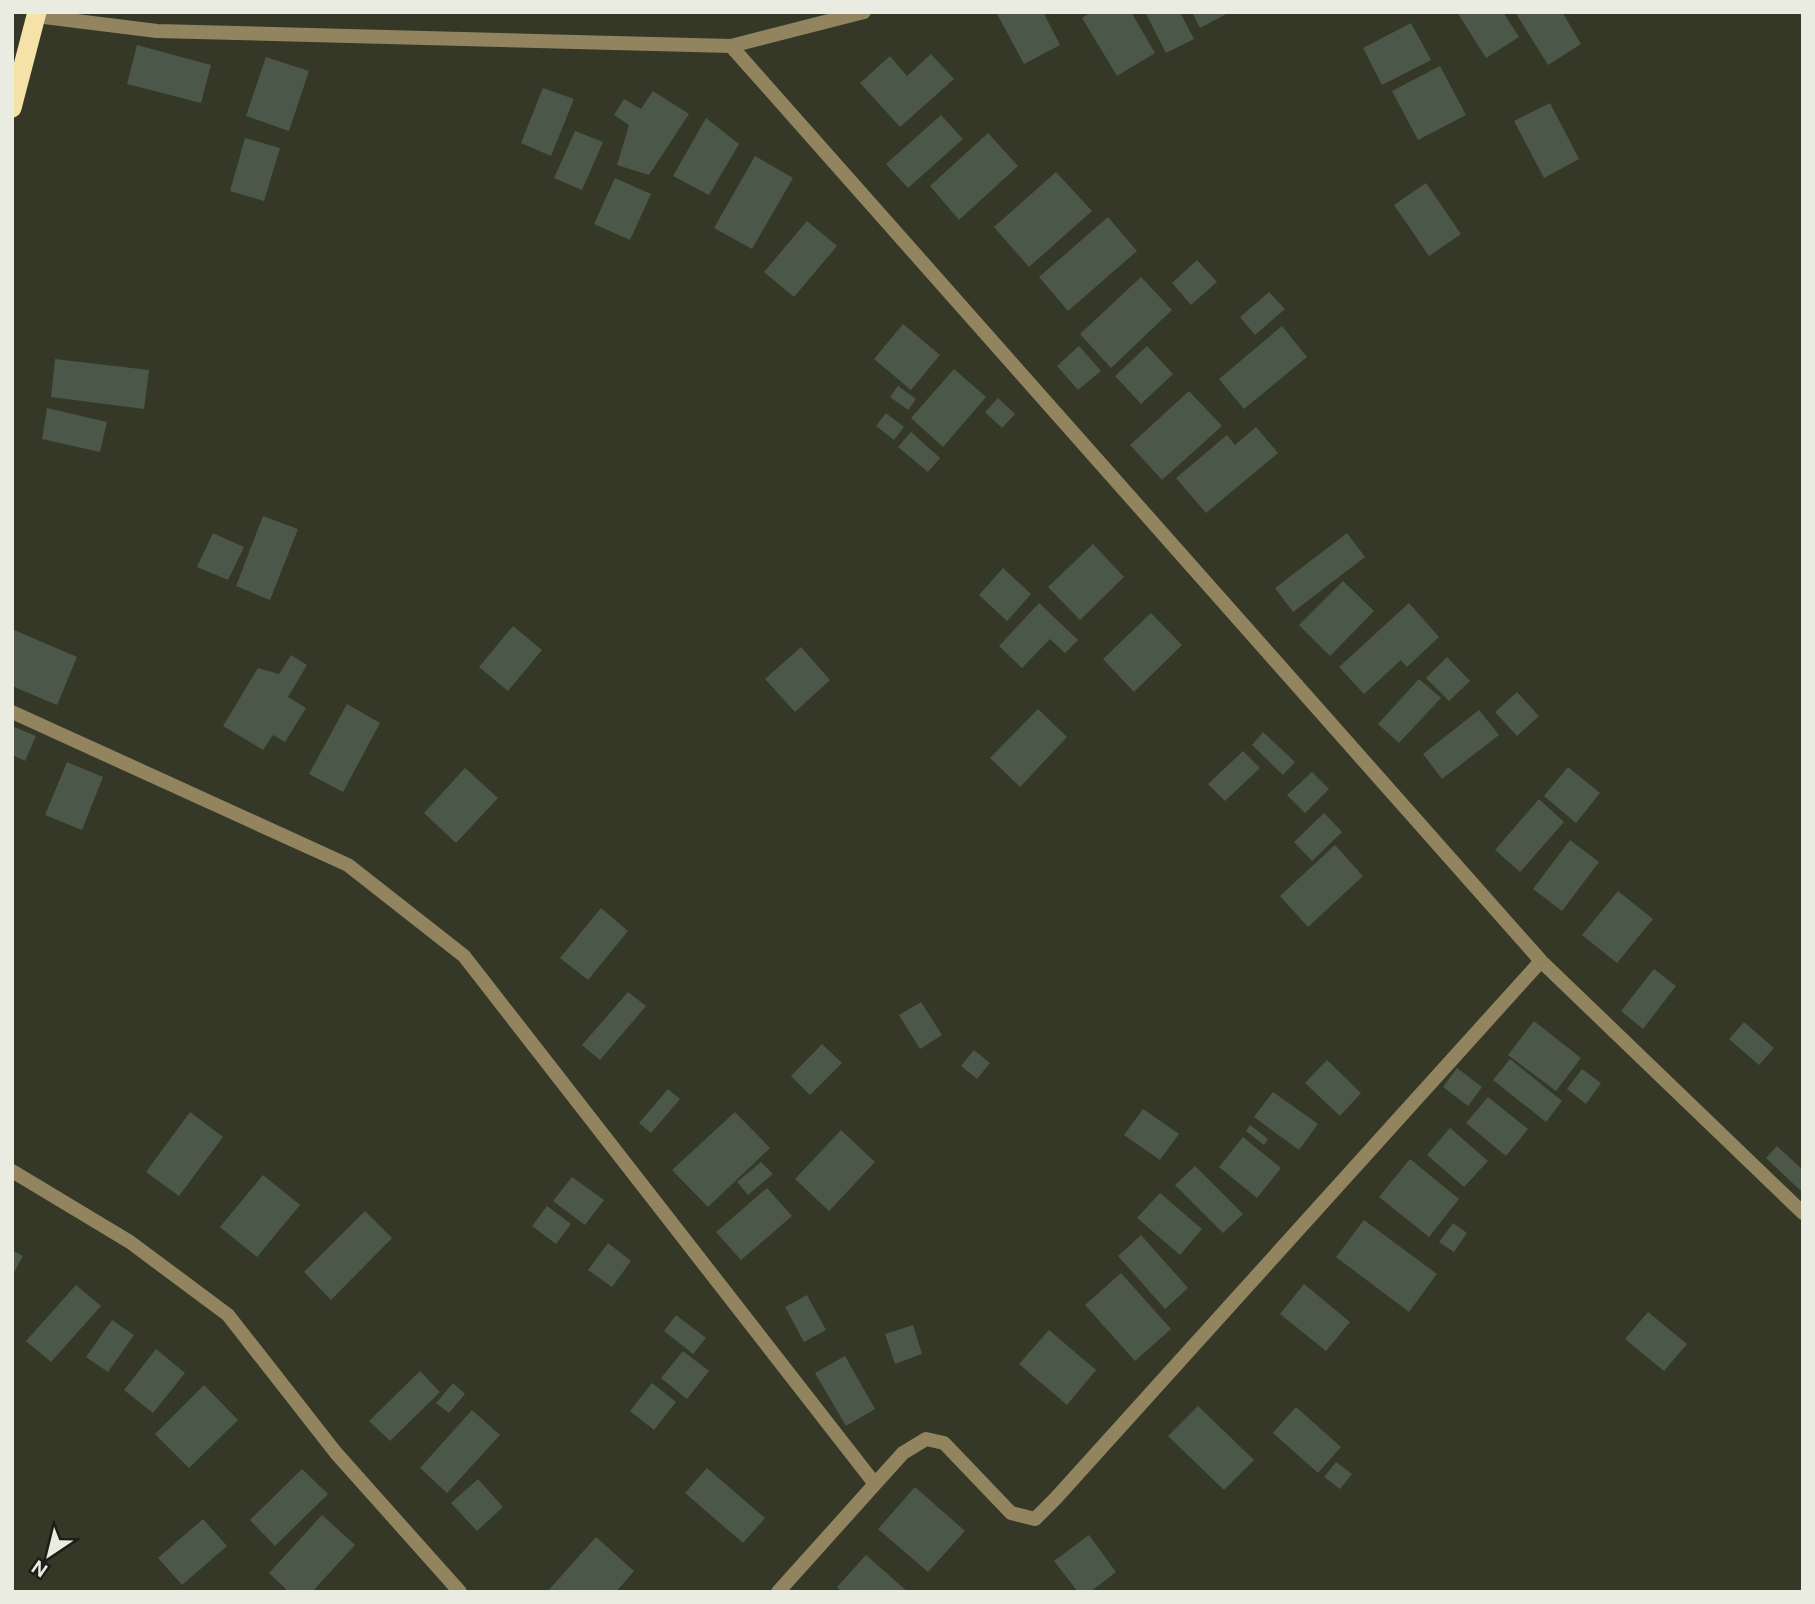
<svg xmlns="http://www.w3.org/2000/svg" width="1815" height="1604" viewBox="0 0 1815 1604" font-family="'DM Sans',sans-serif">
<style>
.building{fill:#4b5748}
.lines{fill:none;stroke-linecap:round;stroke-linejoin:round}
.minor{stroke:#91845f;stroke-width:14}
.trunk{stroke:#f6e2a9;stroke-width:19}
</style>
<rect width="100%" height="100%" fill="#353827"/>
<!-- building -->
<path class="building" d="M 996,12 L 1043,12 L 1060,45 L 1024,64 Z
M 1091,12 L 1131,12 L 1155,53 L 1117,76 L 1082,18 Z
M 1150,12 L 1180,12 L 1194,39 L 1166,53 L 1146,14 Z
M 1192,12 L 1230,12 L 1200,28 Z
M 1457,12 L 1503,12 L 1519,37 L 1486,58 Z
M 1515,12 L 1562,12 L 1581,44 L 1548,65 Z
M 1411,23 L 1431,60 L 1382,85 L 1363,48 Z
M 137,45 L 211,65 L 201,103 L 127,84 Z
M 931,54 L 954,79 L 900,127 L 860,83 L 890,56 L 907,76 Z
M 266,57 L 309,71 L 289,131 L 246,116 Z
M 1440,66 L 1466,115 L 1418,140 L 1392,91 Z
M 543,88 L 574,99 L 551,156 L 521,143 Z
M 653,91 L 689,114 L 649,175 L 617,165 L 629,125 L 614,115 L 624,99 L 641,109 Z
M 1550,103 L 1579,159 L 1544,178 L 1514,121 Z
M 941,115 L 963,139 L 908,188 L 886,164 Z
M 706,118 L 739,144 L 709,195 L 673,176 Z
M 575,131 L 603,142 L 582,190 L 554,178 Z
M 988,133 L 1018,166 L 959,220 L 930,186 Z
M 245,138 L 280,148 L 264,201 L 230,191 Z
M 755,156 L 793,178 L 752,249 L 714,228 Z
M 1056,172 L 1092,211 L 1029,267 L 994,227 Z
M 615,178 L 651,194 L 630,240 L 594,224 Z
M 1426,183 L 1461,234 L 1429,256 L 1394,205 Z
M 1108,217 L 1137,251 L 1068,311 L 1039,277 Z
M 807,221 L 837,246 L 794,297 L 764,272 Z
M 1197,260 L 1217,282 L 1191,305 L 1172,283 Z
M 1141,277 L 1172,310 L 1111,368 L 1080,334 Z
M 1269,292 L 1285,309 L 1255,335 L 1240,317 Z
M 903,324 L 940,355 L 911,390 L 874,359 Z
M 1282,326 L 1307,357 L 1244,409 L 1219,379 Z
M 1079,346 L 1101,371 L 1078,390 L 1057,366 Z
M 1147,346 L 1173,374 L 1141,404 L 1115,376 Z
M 55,359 L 149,370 L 144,409 L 51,397 Z
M 954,369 L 986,397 L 943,447 L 911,418 Z
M 898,386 L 916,399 L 908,410 L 890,397 Z
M 1189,391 L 1222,426 L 1162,480 L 1130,445 Z
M 998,398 L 1015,414 L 1002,428 L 985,412 Z
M 47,408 L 107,422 L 100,452 L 42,439 Z
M 886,413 L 904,427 L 894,440 L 876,426 Z
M 1256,427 L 1278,453 L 1206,513 L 1176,478 L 1227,435 L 1235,445 Z
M 911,432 L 940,458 L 928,472 L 898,447 Z
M 263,516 L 298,529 L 270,600 L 236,586 Z
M 213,533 L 244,547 L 228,580 L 197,567 Z
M 1347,533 L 1365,557 L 1293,612 L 1275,588 Z
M 1093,544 L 1124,577 L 1080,620 L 1048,587 Z
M 1003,568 L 1031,594 L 1007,621 L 979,595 Z
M 1343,581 L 1374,611 L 1330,656 L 1299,625 Z
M 1039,603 L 1078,640 L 1065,653 L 1050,639 L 1022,668 L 999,646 Z
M 1409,603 L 1439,637 L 1407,667 L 1401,660 L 1364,694 L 1339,667 Z
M 1151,613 L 1182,645 L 1134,692 L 1103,659 Z
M 513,626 L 542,650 L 508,691 L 479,667 Z
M 12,629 L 77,657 L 57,705 L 12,686 Z
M 801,647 L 830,680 L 795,712 L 765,679 Z
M 291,655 L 307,665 L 288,697 L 306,708 L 285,742 L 273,735 L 263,750 L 223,726 L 258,668 L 279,674 Z
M 1447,657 L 1470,681 L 1449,701 L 1426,678 Z
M 1419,679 L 1441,698 L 1399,743 L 1378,724 Z
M 1517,692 L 1539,716 L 1517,736 L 1495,712 Z
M 347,704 L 380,723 L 343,792 L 309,774 Z
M 1038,709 L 1067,737 L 1020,787 L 990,758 Z
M 1479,710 L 1499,735 L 1442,779 L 1423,754 Z
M 12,726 L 36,736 L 25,761 L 12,755 Z
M 1263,732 L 1295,762 L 1283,775 L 1252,745 Z
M 1243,751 L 1260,768 L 1225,801 L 1208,784 Z
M 67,762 L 103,777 L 82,830 L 45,815 Z
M 1568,767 L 1600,793 L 1576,823 L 1544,796 Z
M 465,768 L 498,798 L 456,843 L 424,813 Z
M 1312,772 L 1329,789 L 1305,813 L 1287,795 Z
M 1539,799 L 1564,822 L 1520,872 L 1495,850 Z
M 1324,813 L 1342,832 L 1312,861 L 1294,842 Z
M 1570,840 L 1599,862 L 1562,911 L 1533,889 Z
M 1335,845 L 1363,876 L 1308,927 L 1280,896 Z
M 1618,891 L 1653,919 L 1617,963 L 1582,935 Z
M 601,908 L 628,931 L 588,980 L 560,958 Z
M 1654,969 L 1676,986 L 1643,1029 L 1621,1011 Z
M 628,992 L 646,1006 L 600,1060 L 582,1045 Z
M 921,1002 L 942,1035 L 920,1049 L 899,1015 Z
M 1534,1021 L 1581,1058 L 1556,1091 L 1508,1055 Z
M 1744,1022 L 1774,1048 L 1759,1065 L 1729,1039 Z
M 822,1044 L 842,1063 L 810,1095 L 791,1076 Z
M 974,1050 L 990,1063 L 977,1079 L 961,1066 Z
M 1510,1059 L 1562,1101 L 1546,1122 L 1493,1080 Z
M 1327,1060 L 1361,1093 L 1340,1116 L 1305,1083 Z
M 1457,1068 L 1482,1087 L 1468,1106 L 1443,1087 Z
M 1582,1069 L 1601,1083 L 1586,1104 L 1567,1089 Z
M 668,1089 L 680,1099 L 651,1133 L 639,1123 Z
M 1273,1092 L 1318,1124 L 1299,1150 L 1254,1117 Z
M 1488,1097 L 1528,1129 L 1506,1156 L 1466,1123 Z
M 1143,1109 L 1179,1134 L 1160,1160 L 1124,1135 Z
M 190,1112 L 223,1137 L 179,1196 L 146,1172 Z
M 735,1112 L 770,1148 L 708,1207 L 672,1170 Z
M 1250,1125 L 1268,1139 L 1264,1145 L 1246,1131 Z
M 1450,1128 L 1488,1161 L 1464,1187 L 1427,1155 Z
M 841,1130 L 875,1162 L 829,1211 L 795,1179 Z
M 1243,1137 L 1281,1168 L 1257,1198 L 1219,1167 Z
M 1777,1146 L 1803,1170 L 1803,1193 L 1766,1158 Z
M 1410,1159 L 1459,1199 L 1429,1237 L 1379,1197 Z
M 761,1162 L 773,1174 L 748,1195 L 737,1182 Z
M 1195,1166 L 1243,1214 L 1223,1233 L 1175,1185 Z
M 263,1175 L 300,1205 L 257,1257 L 220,1227 Z
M 572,1177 L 604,1200 L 585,1225 L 553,1201 Z
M 767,1188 L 792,1216 L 741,1260 L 716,1232 Z
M 1160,1193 L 1202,1229 L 1180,1255 L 1137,1218 Z
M 547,1206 L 571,1224 L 556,1244 L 532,1226 Z
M 365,1211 L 392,1238 L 331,1300 L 304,1272 Z
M 1364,1220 L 1437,1274 L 1409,1312 L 1336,1257 Z
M 1453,1223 L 1467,1233 L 1454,1252 L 1439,1242 Z
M 1141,1235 L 1188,1288 L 1165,1309 L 1118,1256 Z
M 608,1243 L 631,1261 L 612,1287 L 588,1270 Z
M 12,1250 L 23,1256 L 12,1276 Z
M 1121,1273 L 1171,1329 L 1135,1361 L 1085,1305 Z
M 1304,1284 L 1350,1322 L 1326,1351 L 1280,1314 Z
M 76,1285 L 101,1306 L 51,1362 L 26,1341 Z
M 807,1295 L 826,1330 L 804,1342 L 785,1307 Z
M 1648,1312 L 1687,1344 L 1664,1371 L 1625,1339 Z
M 676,1315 L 706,1338 L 693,1354 L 664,1331 Z
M 112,1320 L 134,1335 L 108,1372 L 86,1357 Z
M 913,1325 L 922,1354 L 895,1364 L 885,1334 Z
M 1049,1330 L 1096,1370 L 1067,1405 L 1019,1364 Z
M 156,1349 L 185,1373 L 153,1413 L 124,1390 Z
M 683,1351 L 709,1371 L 687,1399 L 661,1378 Z
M 845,1356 L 875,1409 L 846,1426 L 815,1373 Z
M 420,1371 L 440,1392 L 390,1441 L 369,1421 Z
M 453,1383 L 465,1394 L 449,1413 L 436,1403 Z
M 652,1383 L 676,1402 L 654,1430 L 630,1411 Z
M 204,1385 L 238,1420 L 189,1468 L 155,1434 Z
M 1198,1406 L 1254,1460 L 1224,1490 L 1168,1436 Z
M 1296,1407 L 1341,1447 L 1318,1473 L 1273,1433 Z
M 472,1410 L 500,1435 L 447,1493 L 420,1468 Z
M 1336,1462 L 1352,1474 L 1340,1489 L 1324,1477 Z
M 707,1468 L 765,1518 L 743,1543 L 685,1493 Z
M 302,1469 L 328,1494 L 275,1546 L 250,1520 Z
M 478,1479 L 503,1507 L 477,1531 L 451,1503 Z
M 915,1487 L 965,1531 L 928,1572 L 878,1529 Z
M 322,1515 L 355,1545 L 312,1592 L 289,1592 L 269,1573 Z
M 203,1519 L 227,1546 L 182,1585 L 158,1558 Z
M 1089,1535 L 1116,1572 L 1090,1592 L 1078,1592 L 1054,1561 Z
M 596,1537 L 634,1571 L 616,1592 L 547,1592 Z
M 866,1555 L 908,1592 L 842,1592 L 837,1587 Z"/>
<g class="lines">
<!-- minor -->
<path class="minor" d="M 36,16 L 157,31 L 731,46 L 864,12
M 731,46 L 1541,961 L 1803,1213
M 12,712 L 348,865 L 464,956 L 875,1484 L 778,1592
M 12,1171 L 130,1242 L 228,1315 L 336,1453 L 460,1592
M 875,1484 L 903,1453 L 926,1439 L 944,1443 L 1011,1513 L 1035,1519 L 1056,1498 L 1541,961"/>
<!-- trunk -->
<path class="trunk" d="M 12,108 L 37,12"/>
</g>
<!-- border -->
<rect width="1815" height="1604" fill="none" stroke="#eaece1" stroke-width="28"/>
<!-- north arrow -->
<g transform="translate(49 1555) rotate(215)" stroke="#1d1e17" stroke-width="5" paint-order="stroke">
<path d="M0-5L12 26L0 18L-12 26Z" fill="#eaece1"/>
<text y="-10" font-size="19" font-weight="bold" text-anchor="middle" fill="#eaece1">N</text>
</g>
</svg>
